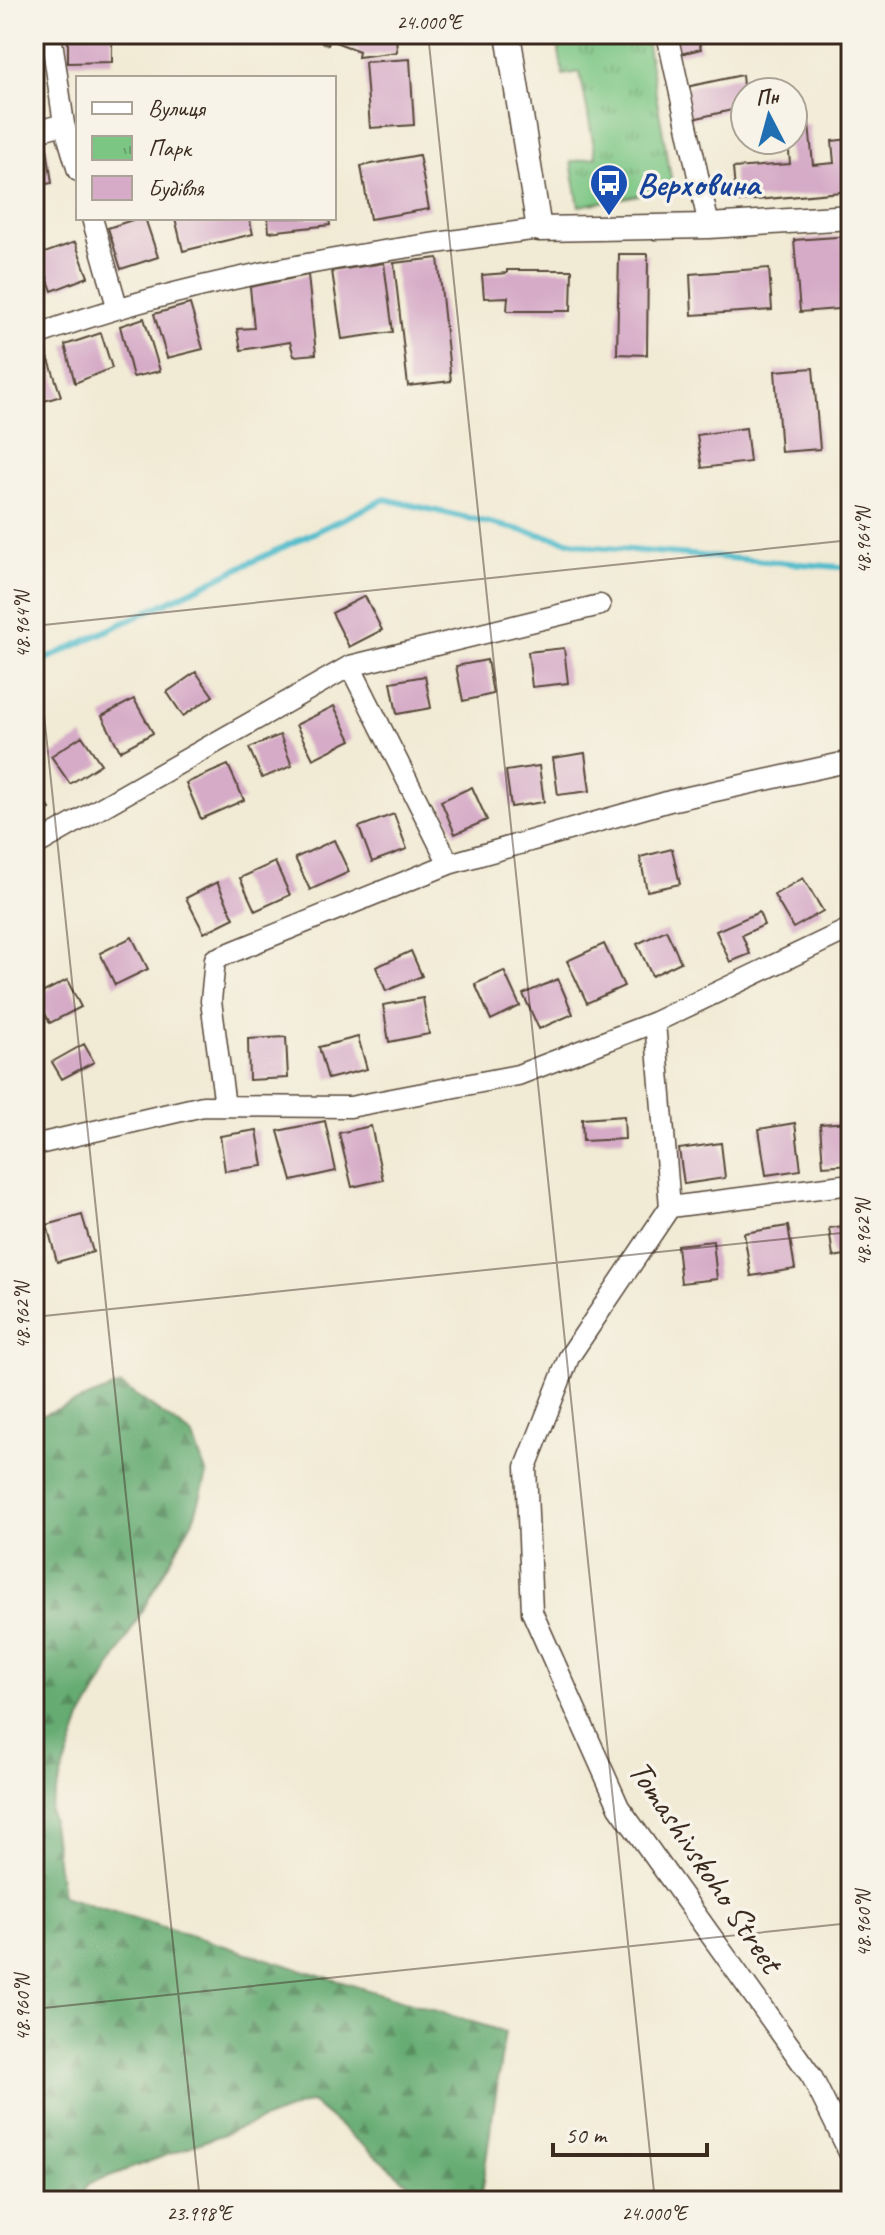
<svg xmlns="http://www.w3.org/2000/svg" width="885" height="2235" viewBox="0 0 885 2235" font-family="Caveat,sans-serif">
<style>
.forest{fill:url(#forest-firs);stroke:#506a48;stroke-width:2}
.park{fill:url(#park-tufts);stroke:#5c7851;stroke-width:2}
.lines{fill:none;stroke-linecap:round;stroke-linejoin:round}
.stream{stroke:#50bbcb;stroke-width:6}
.building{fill:#d6abc7}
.minor-casing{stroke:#564739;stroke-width:23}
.tertiary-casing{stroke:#564739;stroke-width:27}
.minor{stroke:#fff;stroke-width:20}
.tertiary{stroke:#fff;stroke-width:24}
.ticks{fill:none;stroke:#3b2a1e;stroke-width:2;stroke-opacity:0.45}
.labels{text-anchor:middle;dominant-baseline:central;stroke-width:7;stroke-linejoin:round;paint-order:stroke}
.transit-label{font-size:34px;font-weight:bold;fill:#164399;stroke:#f7f3e8;text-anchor:start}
.street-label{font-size:34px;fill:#3b2a1e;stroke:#f7f3e8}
.neatline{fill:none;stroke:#3b2a1e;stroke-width:3}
.ticks-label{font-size:20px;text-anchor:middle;fill:#3b2a1e}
</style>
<defs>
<pattern id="forest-firs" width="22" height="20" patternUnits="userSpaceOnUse" patternTransform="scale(2)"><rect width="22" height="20" fill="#65ab72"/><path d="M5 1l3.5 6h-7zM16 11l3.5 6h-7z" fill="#548b5d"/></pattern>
<pattern id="park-tufts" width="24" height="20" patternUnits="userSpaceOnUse" patternTransform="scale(2)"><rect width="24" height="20" fill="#7cc684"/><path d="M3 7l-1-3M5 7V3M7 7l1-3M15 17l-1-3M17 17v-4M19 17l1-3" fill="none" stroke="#67a16b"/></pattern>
</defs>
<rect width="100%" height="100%" fill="#f7f3e8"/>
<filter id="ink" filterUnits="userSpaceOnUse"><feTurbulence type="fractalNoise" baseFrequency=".0125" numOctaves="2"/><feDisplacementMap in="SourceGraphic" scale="16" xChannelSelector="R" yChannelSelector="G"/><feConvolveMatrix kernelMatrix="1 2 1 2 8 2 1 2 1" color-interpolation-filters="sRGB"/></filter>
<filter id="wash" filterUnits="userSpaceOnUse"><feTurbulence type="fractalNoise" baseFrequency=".006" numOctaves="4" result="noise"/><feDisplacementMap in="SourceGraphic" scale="32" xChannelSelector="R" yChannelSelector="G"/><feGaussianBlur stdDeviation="1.8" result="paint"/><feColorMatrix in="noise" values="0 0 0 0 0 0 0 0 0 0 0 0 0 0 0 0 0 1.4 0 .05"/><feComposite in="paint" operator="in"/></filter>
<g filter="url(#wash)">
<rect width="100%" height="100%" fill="#f1ead4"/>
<!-- forest -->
<path class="forest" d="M 121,1385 L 192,1435 L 207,1475 L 194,1518 L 81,1720 L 50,1809 L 62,1896 L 505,2032 L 480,2201 L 429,2201 L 311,2102 L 88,2184 L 80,2201 L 34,2201 L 34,1424 L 42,1415 Z"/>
<!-- park -->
<path class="park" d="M 556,34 L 645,34 L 673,189 L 579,206 L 571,162 L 596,157 L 580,72 L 563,75 Z"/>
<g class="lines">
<!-- stream -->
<path class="stream" d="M 34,665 L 385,499 L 594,547 L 851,568"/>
</g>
<g id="blocks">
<!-- building -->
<path class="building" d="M 68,34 L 112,34 L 112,62 L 68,63 Z
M 301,34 L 396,34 L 397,52 L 358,57 L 359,51 L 330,40 L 328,45 Z
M 667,34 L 697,34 L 701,49 L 672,56 Z
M 410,59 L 414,125 L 370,128 L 365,62 Z
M 742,75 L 745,107 L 684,121 L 677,89 Z
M 809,124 L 813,165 L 834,163 L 832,141 L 850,139 L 851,191 L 736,202 L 733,168 L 790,164 L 788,140 L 793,140 L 793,125 Z
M 47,148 L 52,183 L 34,186 L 34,150 Z
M 419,155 L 429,209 L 370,219 L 361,166 Z
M 138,218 L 145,218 L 158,257 L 121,269 L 108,228 Z
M 175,218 L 249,218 L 253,234 L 183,251 Z
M 268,218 L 329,218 L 330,225 L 269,232 Z
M 851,236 L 851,308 L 800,312 L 794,240 Z
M 75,242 L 88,277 L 52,291 L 39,255 Z
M 619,254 L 648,254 L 647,355 L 617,354 Z
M 438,258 L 451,381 L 408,386 L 394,263 Z
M 384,263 L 393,332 L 342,339 L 332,271 Z
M 769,268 L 772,310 L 692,315 L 690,274 Z
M 507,270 L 572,270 L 571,311 L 507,311 L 508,297 L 484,298 L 482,275 L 507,273 Z
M 308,275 L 316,354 L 294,356 L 290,342 L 241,350 L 237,329 L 254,328 L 250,287 Z
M 190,304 L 203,349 L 167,358 L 154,314 Z
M 144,318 L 160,371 L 133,377 L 120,326 Z
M 101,333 L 112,368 L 75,383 L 65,345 Z
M 46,351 L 61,396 L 34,404 L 34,356 Z
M 813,368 L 820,449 L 781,452 L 775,371 Z
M 746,428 L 750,462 L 702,468 L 697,435 Z
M 365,596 L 382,630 L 349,647 L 332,613 Z
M 564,648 L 568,683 L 532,687 L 528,652 Z
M 487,660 L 493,694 L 463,701 L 456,666 Z
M 196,672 L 213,696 L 183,716 L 167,692 Z
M 425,676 L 431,708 L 397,714 L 391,682 Z
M 134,699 L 153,733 L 120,751 L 102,716 Z
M 334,706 L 351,740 L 313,759 L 296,725 Z
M 280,735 L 292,766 L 262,778 L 249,748 Z
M 82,736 L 101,764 L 70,784 L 51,756 Z
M 585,753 L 590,791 L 558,795 L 553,758 Z
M 228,765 L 244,800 L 201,819 L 186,783 Z
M 539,766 L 544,802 L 511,807 L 506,771 Z
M 34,784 L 50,809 L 34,819 Z
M 472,787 L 487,820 L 455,834 L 441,801 Z
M 394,814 L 407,849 L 372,862 L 359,827 Z
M 334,840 L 349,872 L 310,890 L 295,858 Z
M 672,849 L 680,884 L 647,891 L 640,857 Z
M 275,862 L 290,895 L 255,911 L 240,878 Z
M 803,878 L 823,911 L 793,928 L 774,895 Z
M 217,882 L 234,918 L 204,933 L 186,898 Z
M 759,912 L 764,925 L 742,935 L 750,954 L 730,962 L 716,931 Z
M 666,930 L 681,962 L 652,976 L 637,944 Z
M 132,937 L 148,969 L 115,985 L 100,953 Z
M 604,944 L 624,986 L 587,1003 L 567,961 Z
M 411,951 L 422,976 L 386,991 L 376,967 Z
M 504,971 L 520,1006 L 491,1020 L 475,984 Z
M 558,979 L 573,1014 L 539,1029 L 523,994 Z
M 67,980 L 81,1007 L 50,1023 L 36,996 Z
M 423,998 L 429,1034 L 389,1042 L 383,1005 Z
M 286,1037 L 288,1078 L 249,1080 L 248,1039 Z
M 358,1037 L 367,1069 L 328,1079 L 319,1047 Z
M 84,1044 L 94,1062 L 62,1079 L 52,1062 Z
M 624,1116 L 625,1139 L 583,1141 L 582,1119 Z
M 325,1121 L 336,1171 L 292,1181 L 278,1131 Z
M 851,1122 L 851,1164 L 823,1166 L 820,1124 Z
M 795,1123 L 801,1170 L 766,1175 L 759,1129 Z
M 371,1126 L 383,1180 L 352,1187 L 339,1133 Z
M 257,1130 L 263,1166 L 225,1171 L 220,1136 Z
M 721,1143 L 725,1178 L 684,1184 L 679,1149 Z
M 82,1215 L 93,1252 L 57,1262 L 47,1225 Z
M 851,1225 L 851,1254 L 833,1257 L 829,1228 Z
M 788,1226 L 795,1269 L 751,1276 L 744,1233 Z
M 713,1241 L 717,1279 L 681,1283 L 677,1245 Z"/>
</g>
</g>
<g filter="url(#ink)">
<use href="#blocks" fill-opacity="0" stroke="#564739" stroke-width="2"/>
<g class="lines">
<defs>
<path id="minor" d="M 51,34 L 64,124 L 78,171
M 667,34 L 709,226
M 34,132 L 64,124
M 92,218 L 117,306
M 34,336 C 196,277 368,251 539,229
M 350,666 L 449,864
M 34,846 L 350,666 L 600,605
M 655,1022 L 670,1207
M 225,1106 L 211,1001 L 215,959 L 449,864 L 670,801 L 851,761
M 34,1145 L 203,1106 L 350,1107 L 518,1075 L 655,1022 L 851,928
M 670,1207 L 569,1357 L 526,1467 L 532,1612 L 619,1807 L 812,2077 L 851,2156
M 670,1207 L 851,1184"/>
<path id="tertiary" d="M 508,34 L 539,229 L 709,226 L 851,217"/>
</defs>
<!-- minor casing -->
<use href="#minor" class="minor-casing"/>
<!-- tertiary casing -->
<use href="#tertiary" class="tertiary-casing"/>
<!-- minor -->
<use href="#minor" class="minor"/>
<!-- tertiary -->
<use href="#tertiary" class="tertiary"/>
</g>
</g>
<!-- ticks -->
<path class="ticks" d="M 428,34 L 655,2201M 34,619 L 200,2201M 34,626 L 851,540M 34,1317 L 851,1232M 34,2009 L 851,1923"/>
<!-- icons -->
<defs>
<symbol id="bus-pin" viewBox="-11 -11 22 30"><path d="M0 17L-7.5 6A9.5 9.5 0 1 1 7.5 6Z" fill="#1a4fb4" stroke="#f7f3e8"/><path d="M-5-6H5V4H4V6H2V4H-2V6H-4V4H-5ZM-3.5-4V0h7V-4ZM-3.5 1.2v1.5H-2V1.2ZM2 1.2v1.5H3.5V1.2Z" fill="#fff"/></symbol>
</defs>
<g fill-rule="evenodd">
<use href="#bus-pin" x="587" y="161" width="44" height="60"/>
</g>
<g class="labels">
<!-- transit labels -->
<g class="transit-label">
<text x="637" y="183">Верховина</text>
</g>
<!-- street labels -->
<g class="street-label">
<text transform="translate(706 1866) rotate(56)">Tomashivskoho Street</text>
</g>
</g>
<!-- margin -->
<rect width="885" height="2235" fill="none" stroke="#f7f3e8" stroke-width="88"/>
<!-- legend -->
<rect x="76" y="76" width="260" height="144" fill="#f7f3e8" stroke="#aca397" stroke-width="2"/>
<rect x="92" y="102" width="40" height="12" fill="#ffffff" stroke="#aca397" stroke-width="2"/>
<text x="148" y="116" font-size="24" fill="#3b2a1e">Вулиця</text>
<rect x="92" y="136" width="40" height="24" fill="url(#park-tufts)" stroke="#aca397" stroke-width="2"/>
<text x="148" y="156" font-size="24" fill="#3b2a1e">Парк</text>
<rect x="92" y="176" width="40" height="24" fill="#d6abc7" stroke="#aca397" stroke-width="2"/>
<text x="148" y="196" font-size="24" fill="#3b2a1e">Будівля</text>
<!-- north arrow -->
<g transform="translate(769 116) rotate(354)"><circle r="38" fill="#f7f3e8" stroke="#aca397" stroke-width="2"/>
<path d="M0-6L14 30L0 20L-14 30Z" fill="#1f6fb2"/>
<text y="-12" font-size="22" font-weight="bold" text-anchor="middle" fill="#3b2a1e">Пн</text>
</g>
<!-- scale -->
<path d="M553 2143v12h154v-12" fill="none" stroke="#3b2a1e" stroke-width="4"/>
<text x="565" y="2143" font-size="24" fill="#3b2a1e" stroke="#f7f3e8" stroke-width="6" paint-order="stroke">50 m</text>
<rect x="44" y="44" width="797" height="2147" class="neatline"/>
<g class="ticks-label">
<text x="429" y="29">24.000°E</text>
<text transform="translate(863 541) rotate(-90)" y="7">48.964°N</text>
<text transform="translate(22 625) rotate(-90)" y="7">48.964°N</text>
<text transform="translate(863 1233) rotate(-90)" y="7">48.962°N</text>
<text transform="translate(22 1316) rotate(-90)" y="7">48.962°N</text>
<text transform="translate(863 1924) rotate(-90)" y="7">48.960°N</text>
<text transform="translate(22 2008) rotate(-90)" y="7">48.960°N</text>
<text x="199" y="2220">23.998°E</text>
<text x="654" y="2220">24.000°E</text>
</g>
</svg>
